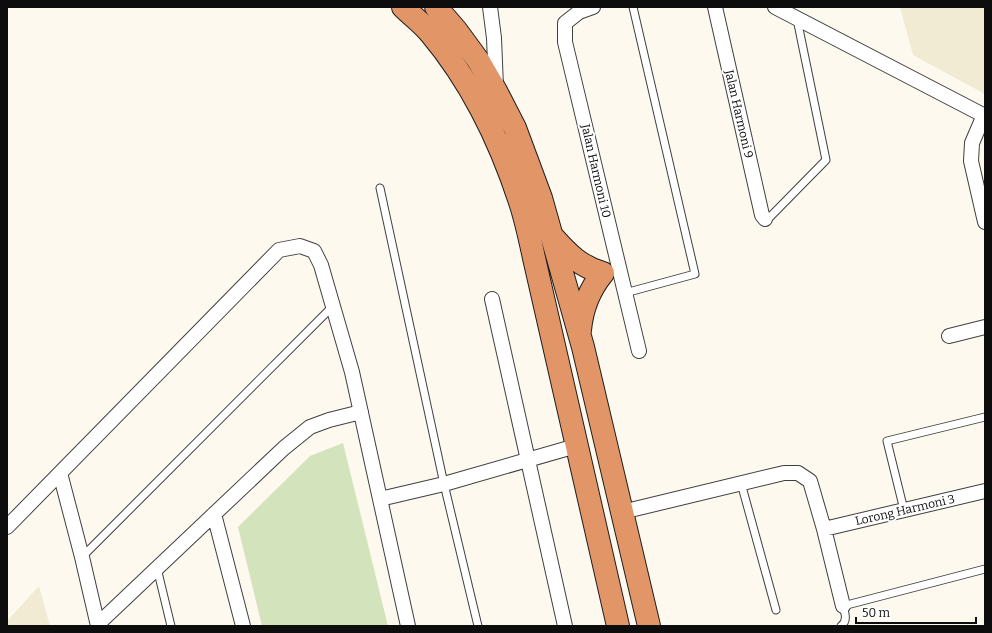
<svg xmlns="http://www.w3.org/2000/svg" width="992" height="633" viewBox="0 0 992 633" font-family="Bitter,serif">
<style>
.farmland{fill:#f0ebd2}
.green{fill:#d3e3bc}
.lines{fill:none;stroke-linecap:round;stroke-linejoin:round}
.lane-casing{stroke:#404040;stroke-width:9}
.street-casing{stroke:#404040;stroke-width:16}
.highway-casing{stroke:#1e1e1e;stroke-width:24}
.lane{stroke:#fff;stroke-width:7}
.street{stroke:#fff;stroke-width:14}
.highway{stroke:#e29668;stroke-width:22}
.labels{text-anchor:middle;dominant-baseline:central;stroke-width:4;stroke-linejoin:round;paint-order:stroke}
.street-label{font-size:12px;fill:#0d0d0d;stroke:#fff}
</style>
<rect width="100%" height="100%" fill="#fdf9ef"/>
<!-- farmland -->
<path class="farmland" d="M 900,7 L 985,7 L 985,94 L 913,55 Z
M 39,586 L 50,626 L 7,626 L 7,621 Z"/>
<!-- green -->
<path class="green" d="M 343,443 L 388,626 L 262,626 L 238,527 L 310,456 Z"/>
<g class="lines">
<defs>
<path id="lane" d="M 380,188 L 444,484 L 478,626
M 765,219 L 768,219 L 826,160 L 797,19
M 625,293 L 695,274 L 633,7
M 741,483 L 776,610
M 904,510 L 887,441 L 985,417
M 82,557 L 333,306
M 157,568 L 171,626
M 841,626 C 848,621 845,613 843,606 L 985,569"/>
<path id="street" d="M 490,7 L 494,38 L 496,87
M 593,7 L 579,12 L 565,23 L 565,42 L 639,351
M 715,7 L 762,215 L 765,219
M 775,7 L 985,116
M 984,115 L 972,143 L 971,161 L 985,222
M 492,299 L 565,626
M 949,336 L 985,327
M 60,473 L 82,557 L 98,626
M 380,499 L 444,484 L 576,446
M 622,512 L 784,473 L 798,473 L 810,481 L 824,529 L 843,606
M 214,514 L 243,626
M 7,527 L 279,250 L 300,246 L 314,251 L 321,265 L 352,372 L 408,626
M 824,529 L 985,491
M 98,624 L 284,448 L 310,427 L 329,420 L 361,412"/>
<path id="highway" d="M 403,7 C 412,16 423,24 431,34 C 472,83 500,141 520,202 C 526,220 530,239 534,258 L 618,626
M 436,7 L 456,30 L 478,60 L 496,91 L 515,128 L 541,198 L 583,347 L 649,626
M 553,237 C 568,254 581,267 603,273 C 589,290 582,308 580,330"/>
</defs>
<!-- lane casing -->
<use href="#lane" class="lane-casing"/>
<!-- street casing -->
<use href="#street" class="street-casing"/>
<!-- highway casing -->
<use href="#highway" class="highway-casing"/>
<!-- lane -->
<use href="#lane" class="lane"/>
<!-- street -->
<use href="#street" class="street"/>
<!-- highway -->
<use href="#highway" class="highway"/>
</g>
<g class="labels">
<!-- street labels -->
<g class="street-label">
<text transform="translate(739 114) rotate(77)">Jalan Harmoni 9</text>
<text transform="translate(596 171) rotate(77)">Jalan Harmoni 10</text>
<text transform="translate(905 510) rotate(-13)">Lorong Harmoni 3</text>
</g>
</g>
<!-- border -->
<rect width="992" height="633" fill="none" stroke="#0d0d0d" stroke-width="16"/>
<!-- scale -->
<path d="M856 617v6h120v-6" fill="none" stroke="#0d0d0d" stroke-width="2"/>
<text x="862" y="617" font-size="12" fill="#0d0d0d" stroke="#ffffff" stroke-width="3" paint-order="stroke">50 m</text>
</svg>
